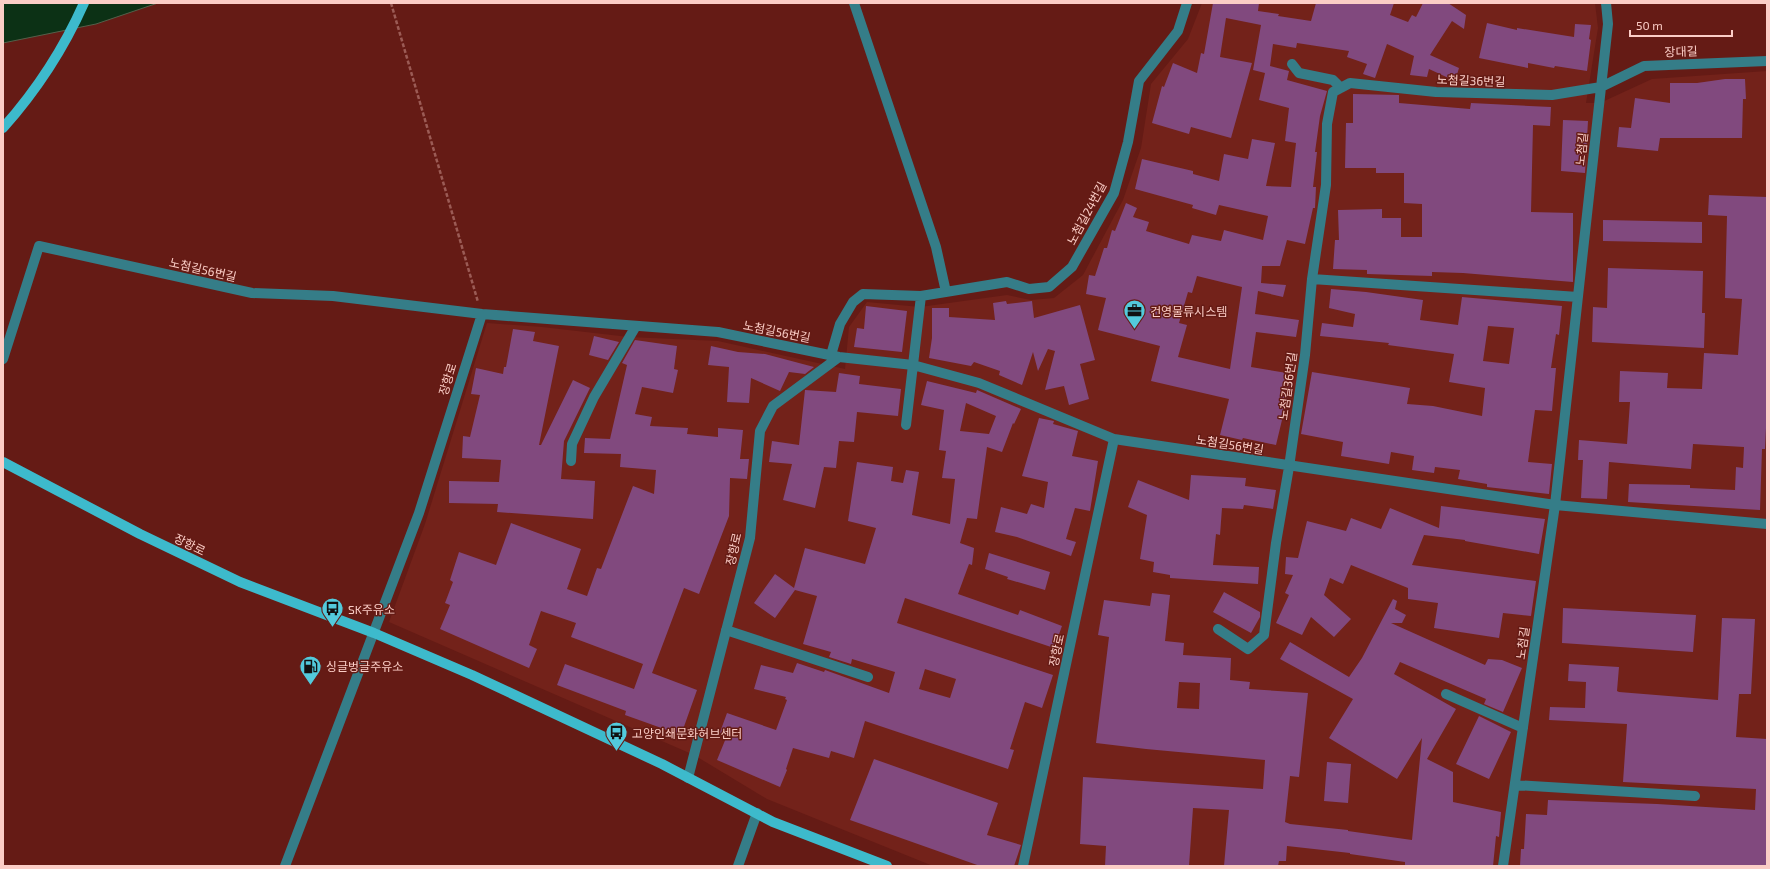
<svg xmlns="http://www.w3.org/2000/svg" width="1770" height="869" viewBox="0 0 1770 869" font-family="'Exo 2','Noto Sans KR',sans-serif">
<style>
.built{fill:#73221a}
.water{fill:#0c3115;stroke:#54604a}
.building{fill:#81497e;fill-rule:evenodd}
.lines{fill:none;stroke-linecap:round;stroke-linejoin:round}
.path{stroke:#9b5b55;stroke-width:2.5;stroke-dasharray:4 2;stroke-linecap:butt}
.minor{stroke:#357d88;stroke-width:10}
.major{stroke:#3dbacc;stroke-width:10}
.labels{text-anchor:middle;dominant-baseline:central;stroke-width:3;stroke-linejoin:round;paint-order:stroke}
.street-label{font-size:12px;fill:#fbcdc6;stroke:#651b15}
.poi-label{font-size:12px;fill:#fbcdc6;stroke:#651b15;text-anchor:start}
</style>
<rect width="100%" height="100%" fill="#651b15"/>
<!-- built -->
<path class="built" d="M 1202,3 L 1595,3 L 1598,28 L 1586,103 L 1600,103 L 1652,79 L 1767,71 L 1767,866 L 933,866 L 767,799 L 694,755 L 389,622 L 425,524 L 487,323 L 542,327 L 629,337 L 718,341 L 845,369 L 849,327 L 867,302 L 920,307 L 1007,295 L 1031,300 L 1054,298 L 1083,275 L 1123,200 L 1141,148 L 1151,84 L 1188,39 Z"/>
<!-- water -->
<path class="water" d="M 3,3 L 158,3 L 96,24 L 3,43 Z"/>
<!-- building -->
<path class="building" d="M 1213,3 L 1259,3 L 1258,11 L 1279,14 L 1278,16 L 1311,21 L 1316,3 L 1394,3 L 1390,15 L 1408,22 L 1412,15 L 1416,17 L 1423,3 L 1448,3 L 1466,15 L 1464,29 L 1452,21 L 1430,55 L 1459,68 L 1455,81 L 1429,69 L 1427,77 L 1410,75 L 1414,56 L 1387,44 L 1375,78 L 1363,74 L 1367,64 L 1347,57 L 1349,51 L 1297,43 L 1296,48 L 1273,44 L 1270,66 L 1289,71 L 1287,80 L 1327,91 L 1320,116 L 1315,152 L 1317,152 L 1313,187 L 1316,187 L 1315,208 L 1313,208 L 1305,244 L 1287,240 L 1280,266 L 1262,266 L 1261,283 L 1286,285 L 1283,297 L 1258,291 L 1255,314 L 1299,320 L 1296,337 L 1256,332 L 1251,367 L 1293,374 L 1276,445 L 1243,438 L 1242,440 L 1220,435 L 1229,399 L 1151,381 L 1160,346 L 1098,330 L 1106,298 L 1086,294 L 1089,275 L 1095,276 L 1104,248 L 1107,248 L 1112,230 L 1115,231 L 1126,203 L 1137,208 L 1133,217 L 1149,222 L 1146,231 L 1189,244 L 1192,235 L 1221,241 L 1224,230 L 1263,240 L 1268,216 L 1219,205 L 1216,215 L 1192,208 L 1193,205 L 1135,189 L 1142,159 L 1193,171 L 1193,174 L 1219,181 L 1224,154 L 1248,159 L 1252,139 L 1275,143 L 1266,186 L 1291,187 L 1296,143 L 1285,141 L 1289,108 L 1259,100 L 1265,73 L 1253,70 L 1261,25 L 1226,18 L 1220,57 L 1252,63 L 1231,138 L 1191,127 L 1189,134 L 1152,123 L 1162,86 L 1164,87 L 1173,63 L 1197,73 L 1201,53 L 1204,54 ZM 1197,276 L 1242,287 L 1230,369 L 1178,357 L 1187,325 L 1179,323 L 1188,292 L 1192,293 Z
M 1487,23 L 1517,30 L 1517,28 L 1574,37 L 1575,24 L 1591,25 L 1589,39 L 1591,40 L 1587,71 L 1555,66 L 1554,68 L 1528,63 L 1528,68 L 1479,58 Z
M 1725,79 L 1745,79 L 1746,99 L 1743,99 L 1742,138 L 1660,138 L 1658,151 L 1617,147 L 1619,127 L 1631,128 L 1635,98 L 1670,103 L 1670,83 L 1697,83 Z
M 1353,94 L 1399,95 L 1399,103 L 1470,109 L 1471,103 L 1551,107 L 1550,126 L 1533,125 L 1531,212 L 1573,213 L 1573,282 L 1463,273 L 1432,272 L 1432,276 L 1367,274 L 1367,270 L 1333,269 L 1335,240 L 1339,240 L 1338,210 L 1382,209 L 1382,218 L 1401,218 L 1401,237 L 1422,237 L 1422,204 L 1404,203 L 1404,173 L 1376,173 L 1376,168 L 1345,168 L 1346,123 L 1353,123 Z
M 1563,120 L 1588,121 L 1585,173 L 1561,171 Z
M 1709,195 L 1767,197 L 1767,407 L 1765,449 L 1762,449 L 1760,510 L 1628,502 L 1629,484 L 1690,485 L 1690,488 L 1735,490 L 1736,467 L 1743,468 L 1744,447 L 1693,444 L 1691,469 L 1609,462 L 1607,499 L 1581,498 L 1583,460 L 1578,460 L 1579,440 L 1627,444 L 1630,402 L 1619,402 L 1620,371 L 1668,373 L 1667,388 L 1702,389 L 1704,353 L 1738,355 L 1742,299 L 1725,298 L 1727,216 L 1708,215 Z
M 1603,220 L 1702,222 L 1702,243 L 1603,241 Z
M 1608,268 L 1703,271 L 1702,313 L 1705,313 L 1704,348 L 1592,342 L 1593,307 L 1607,308 Z
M 1331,289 L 1366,292 L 1423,300 L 1420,320 L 1458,325 L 1462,297 L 1562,306 L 1559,335 L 1556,334 L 1551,368 L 1556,368 L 1552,411 L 1535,410 L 1528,462 L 1552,464 L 1549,494 L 1487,487 L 1487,484 L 1458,479 L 1460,470 L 1435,467 L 1434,473 L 1412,470 L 1414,456 L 1391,452 L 1389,464 L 1341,456 L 1343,442 L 1301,434 L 1312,372 L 1410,388 L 1407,404 L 1433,406 L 1482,416 L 1485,388 L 1449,382 L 1454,354 L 1388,345 L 1389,343 L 1320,336 L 1322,323 L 1353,327 L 1355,314 L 1329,308 ZM 1488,326 L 1514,328 L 1509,364 L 1483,361 Z
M 1006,301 L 1007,304 L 1032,301 L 1034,318 L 1080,305 L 1095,360 L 1080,364 L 1089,399 L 1069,405 L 1064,386 L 1045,390 L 1055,351 L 1048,349 L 1038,371 L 1033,352 L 1022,385 L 999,375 L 1000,371 L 974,362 L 971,366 L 929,358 L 932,338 L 932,308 L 949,308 L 949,317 L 995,320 L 993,303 Z
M 866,306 L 907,311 L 902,352 L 854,347 L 857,328 L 864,329 Z
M 513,329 L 535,332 L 533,341 L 559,346 L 539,445 L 541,445 L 573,380 L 590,388 L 564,441 L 561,479 L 595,481 L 593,519 L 497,512 L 498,504 L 449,503 L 449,481 L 499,482 L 501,460 L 462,458 L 463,436 L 470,437 L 480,395 L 471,394 L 476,368 L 503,374 L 504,367 L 506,367 Z
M 594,336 L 619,342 L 608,360 L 589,355 Z
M 635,340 L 677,346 L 674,369 L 678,370 L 673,393 L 642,387 L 635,414 L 652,417 L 650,426 L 688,428 L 687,434 L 718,437 L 718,428 L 743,430 L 740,459 L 749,459 L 747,479 L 730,478 L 729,516 L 699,594 L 684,588 L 652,673 L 697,690 L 681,735 L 625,715 L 626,711 L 557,685 L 565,664 L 634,689 L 643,664 L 571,637 L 576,623 L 541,611 L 529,645 L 537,649 L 529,668 L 440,629 L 450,605 L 445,603 L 453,582 L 450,580 L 459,552 L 496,565 L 511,523 L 581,549 L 567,589 L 587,596 L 597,568 L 601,569 L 633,486 L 654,494 L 656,470 L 620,467 L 621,454 L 584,453 L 585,438 L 610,439 L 627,365 L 622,363 Z
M 711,346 L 738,352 L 765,354 L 814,367 L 805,374 L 789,372 L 780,391 L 751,378 L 749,403 L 727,402 L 729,367 L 708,365 Z
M 839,373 L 860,376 L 859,384 L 901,389 L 898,416 L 857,412 L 854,442 L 839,441 L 836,468 L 824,467 L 815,508 L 783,500 L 792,464 L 769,462 L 772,441 L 799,445 L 805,390 L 836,392 Z
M 927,381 L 976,393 L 977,390 L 1021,409 L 1014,424 L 1013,423 L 1002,452 L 987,447 L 977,519 L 967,518 L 960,543 L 974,548 L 972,565 L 969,564 L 958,594 L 1018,615 L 1020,610 L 1062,626 L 1054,648 L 905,598 L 897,623 L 1053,675 L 1042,708 L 1025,702 L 1010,749 L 1014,750 L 1008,769 L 865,721 L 854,758 L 831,751 L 829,758 L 793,748 L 786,769 L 787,770 L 780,787 L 717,760 L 726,738 L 719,735 L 727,713 L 776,730 L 787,700 L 785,699 L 786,697 L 754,689 L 761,665 L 793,673 L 797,663 L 824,672 L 825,670 L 889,693 L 895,672 L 852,659 L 851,664 L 829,657 L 831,652 L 803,644 L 817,596 L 795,590 L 775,618 L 754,603 L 775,574 L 794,588 L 805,548 L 865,564 L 876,528 L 848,521 L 857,462 L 893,467 L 891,481 L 903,483 L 906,470 L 919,472 L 912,515 L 950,524 L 955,479 L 942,478 L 946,451 L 939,450 L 944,410 L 921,405 ZM 966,403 L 996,416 L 989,434 L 960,431 ZM 925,669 L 956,679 L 950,698 L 919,689 Z
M 1039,418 L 1054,421 L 1053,424 L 1078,431 L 1072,456 L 1098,461 L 1090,511 L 1075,508 L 1066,539 L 1076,542 L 1071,556 L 1017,537 L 995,532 L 1001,507 L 1027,514 L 1031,504 L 1044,508 L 1048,482 L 1022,476 Z
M 1191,475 L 1246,478 L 1245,486 L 1276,490 L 1273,509 L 1244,505 L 1243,509 L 1222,508 L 1220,535 L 1216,534 L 1213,565 L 1259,567 L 1258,584 L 1170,578 L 1170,575 L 1153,572 L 1154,562 L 1140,559 L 1147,515 L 1128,507 L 1138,480 L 1189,500 Z
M 1441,506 L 1545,519 L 1539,554 L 1465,541 L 1465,540 L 1424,535 L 1412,565 L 1536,581 L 1531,616 L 1503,613 L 1499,638 L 1434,628 L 1438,603 L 1408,599 L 1408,588 L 1351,565 L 1343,584 L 1330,578 L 1324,595 L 1351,619 L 1334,637 L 1311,617 L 1302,635 L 1276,623 L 1289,595 L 1285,593 L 1293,575 L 1285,574 L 1286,557 L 1298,558 L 1307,521 L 1346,531 L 1351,518 L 1381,529 L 1390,508 L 1439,528 Z
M 989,553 L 1050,572 L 1045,590 L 1007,579 L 1008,577 L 985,569 Z
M 1224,592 L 1260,612 L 1260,617 L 1251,633 L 1213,612 Z
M 1152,593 L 1170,595 L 1165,641 L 1184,643 L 1183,655 L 1231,658 L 1230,680 L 1250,682 L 1249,689 L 1308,693 L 1299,777 L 1290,776 L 1285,822 L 1290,824 L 1348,830 L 1348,831 L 1412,840 L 1422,738 L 1397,779 L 1329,738 L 1353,699 L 1280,659 L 1290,642 L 1349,677 L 1362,658 L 1393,599 L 1397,601 L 1395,609 L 1406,615 L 1402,623 L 1391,623 L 1485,665 L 1488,659 L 1502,660 L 1522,668 L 1503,712 L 1484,704 L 1486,699 L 1400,662 L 1394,674 L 1456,709 L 1427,759 L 1453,772 L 1453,802 L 1501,812 L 1499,837 L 1496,836 L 1493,866 L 1405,866 L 1405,862 L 1350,854 L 1350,853 L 1287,846 L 1286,861 L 1279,861 L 1278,866 L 1224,866 L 1229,810 L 1193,808 L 1189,866 L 1105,866 L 1106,846 L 1080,844 L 1083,777 L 1263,789 L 1265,760 L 1146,749 L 1096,743 L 1109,637 L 1098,635 L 1104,600 L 1150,606 ZM 1179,682 L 1200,683 L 1199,709 L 1177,708 Z
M 1563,608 L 1696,615 L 1693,652 L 1562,643 Z
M 1722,618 L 1755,619 L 1751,694 L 1739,694 L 1736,737 L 1767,739 L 1767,866 L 1520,866 L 1521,849 L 1524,849 L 1526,814 L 1547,815 L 1548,800 L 1657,804 L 1755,810 L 1756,789 L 1623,782 L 1627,724 L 1549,720 L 1550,707 L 1585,708 L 1586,682 L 1568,681 L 1569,664 L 1619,667 L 1617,691 L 1619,692 L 1718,700 Z
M 1479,716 L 1511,732 L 1489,779 L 1456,764 Z
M 874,759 L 998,803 L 987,835 L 1021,845 L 1014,866 L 980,866 L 850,820 Z
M 1327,762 L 1351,764 L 1348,803 L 1324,801 Z"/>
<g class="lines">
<!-- path -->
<path class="path" d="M 391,3 L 478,302"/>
<!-- minor -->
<path class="minor" d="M 854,3 L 936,247 L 946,292
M 1292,64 L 1299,73 L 1333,80 L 1341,88
M 1312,279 L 1578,297
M 831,355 L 840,324 L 853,302 L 863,294 L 921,296 L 1007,282 L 1029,289 L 1049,287 L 1072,267 L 1114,193 L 1128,142 L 1139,81 L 1178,31 L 1187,3
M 3,359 L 39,246 L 252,293 L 333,296 L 482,314 L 718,332 L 839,357 L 913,365 L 979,383 L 1114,439 L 1555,505 L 1767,524
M 906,425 L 921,296
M 571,461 L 572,444 L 594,397 L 636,326
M 1218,629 L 1248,649 L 1264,635 L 1276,543 L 1289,467 L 1305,355 L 1312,279 L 1326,185 L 1327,124 L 1333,92 L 1350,83 L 1436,92 L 1552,95 L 1601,87 L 1644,66 L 1767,61
M 726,630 L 868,677
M 1446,694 L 1523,728
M 688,778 L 750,538 L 760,431 L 773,406 L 839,357
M 1515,785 L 1695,796
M 285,866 L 419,513 L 482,314
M 738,866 L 757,813
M 1023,866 L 1114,439
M 1503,866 L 1555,505 L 1608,24 L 1606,3"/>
<!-- major -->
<path class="major" d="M 3,128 C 36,91 64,48 84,3
M 3,462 L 140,534 L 240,582 L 374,633 L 472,675 L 662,764 L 773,822 L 887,866"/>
</g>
<!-- icons -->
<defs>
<symbol id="office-pin" viewBox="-11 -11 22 30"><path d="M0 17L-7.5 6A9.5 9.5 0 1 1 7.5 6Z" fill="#53cadc" stroke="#651b15"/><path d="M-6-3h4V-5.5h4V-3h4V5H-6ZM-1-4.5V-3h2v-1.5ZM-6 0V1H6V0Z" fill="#111"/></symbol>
<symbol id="bus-pin" viewBox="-11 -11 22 30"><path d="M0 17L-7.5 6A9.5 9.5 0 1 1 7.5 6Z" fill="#53cadc" stroke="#651b15"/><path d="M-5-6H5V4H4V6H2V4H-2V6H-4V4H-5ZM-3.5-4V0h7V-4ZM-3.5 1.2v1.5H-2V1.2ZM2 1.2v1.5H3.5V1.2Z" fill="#111"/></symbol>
<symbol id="fuel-pin" viewBox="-11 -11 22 30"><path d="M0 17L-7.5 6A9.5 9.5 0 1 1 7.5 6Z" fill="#53cadc" stroke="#651b15"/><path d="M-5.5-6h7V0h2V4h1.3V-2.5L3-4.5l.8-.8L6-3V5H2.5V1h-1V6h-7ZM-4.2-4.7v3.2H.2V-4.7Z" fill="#111"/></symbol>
</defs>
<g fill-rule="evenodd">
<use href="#office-pin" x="1122" y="298" width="25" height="34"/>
<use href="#bus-pin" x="320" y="596" width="25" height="34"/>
<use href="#fuel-pin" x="298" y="654" width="25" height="34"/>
<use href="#bus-pin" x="604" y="720" width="25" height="34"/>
</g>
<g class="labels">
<!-- street labels -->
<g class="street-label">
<text transform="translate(1681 51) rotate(-2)">장대길</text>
<text transform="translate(1471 80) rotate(2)">노첨길36번길</text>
<text transform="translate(1581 149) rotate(-84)">노첨길</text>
<text transform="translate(1086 213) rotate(-62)">노첨길24번길</text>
<text transform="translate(203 269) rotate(13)">노첨길56번길</text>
<text transform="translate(777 331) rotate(11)">노첨길56번길</text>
<text transform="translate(447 379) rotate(-73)">장항로</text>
<text transform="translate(1287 386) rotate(-82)">노첨길36번길</text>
<text transform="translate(1230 444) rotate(9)">노첨길56번길</text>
<text transform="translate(190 544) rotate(26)">장항로</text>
<text transform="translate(733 549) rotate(-77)">장항로</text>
<text transform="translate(1522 643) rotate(-82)">노첨길</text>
<text transform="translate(1056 650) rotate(-78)">장항로</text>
</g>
<!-- poi labels -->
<g class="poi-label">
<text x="1150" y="311">건영물류시스템</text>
<text x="348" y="609">SK주유소</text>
<text x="326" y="666">싱글벙글주유소</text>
<text x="632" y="733">고양인쇄문화허브센터</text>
</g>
</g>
<!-- border -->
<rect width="1770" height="869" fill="none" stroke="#fbcdc6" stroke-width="8"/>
<!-- scale -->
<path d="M1630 30v6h102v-6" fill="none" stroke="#fbcdc6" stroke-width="2"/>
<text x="1636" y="30" font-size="12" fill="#fbcdc6" stroke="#651b15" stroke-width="3" paint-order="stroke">50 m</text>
</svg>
